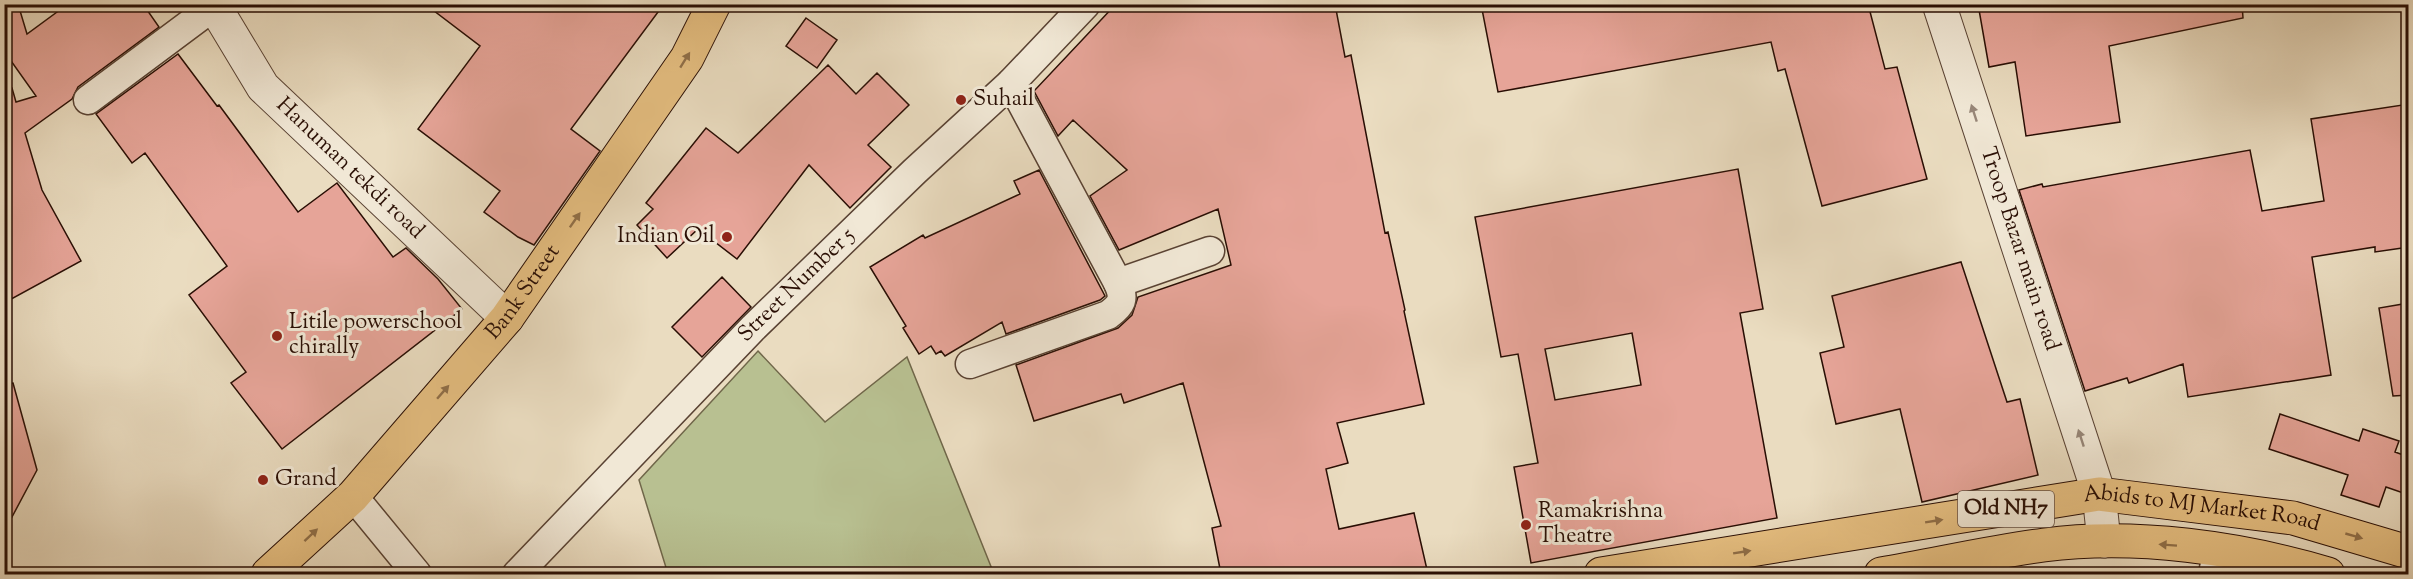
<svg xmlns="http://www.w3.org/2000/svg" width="2413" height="579" viewBox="0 0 2413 579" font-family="'Sorts Mill Goudy',serif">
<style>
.green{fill:#b8c091;stroke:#70674a;stroke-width:1.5}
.building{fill:#e6a498;stroke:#290e04;stroke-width:1.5;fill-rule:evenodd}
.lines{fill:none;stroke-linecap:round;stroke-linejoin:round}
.minor-casing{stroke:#594233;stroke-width:31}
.tertiary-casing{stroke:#594233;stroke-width:35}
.primary-casing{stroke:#290e04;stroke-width:35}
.minor{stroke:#f1e8d6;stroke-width:28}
.tertiary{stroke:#f1e8d6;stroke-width:33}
.primary{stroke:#e5be80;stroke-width:33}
.oneway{fill:#906f48}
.oneway2{fill:#978678}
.poi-dot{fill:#8f2418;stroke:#f1e8d6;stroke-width:2}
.labels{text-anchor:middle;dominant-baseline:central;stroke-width:6;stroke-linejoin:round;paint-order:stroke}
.shield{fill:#f1e8d6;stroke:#654f43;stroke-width:1.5}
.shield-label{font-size:21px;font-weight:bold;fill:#290e04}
.poi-label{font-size:22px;fill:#290e04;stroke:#f1e8d6;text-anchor:start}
.street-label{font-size:22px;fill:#290e04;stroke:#f1e8d6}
</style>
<rect width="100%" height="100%" fill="#eadcc0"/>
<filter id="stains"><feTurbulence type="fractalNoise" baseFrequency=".00333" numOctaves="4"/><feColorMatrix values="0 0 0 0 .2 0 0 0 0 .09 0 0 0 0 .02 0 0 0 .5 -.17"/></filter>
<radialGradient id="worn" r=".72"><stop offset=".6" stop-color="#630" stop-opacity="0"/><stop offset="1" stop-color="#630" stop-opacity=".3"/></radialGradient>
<!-- green -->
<path class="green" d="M 758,351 L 825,422 L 907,357 L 994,574 L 668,574 L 639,480 Z"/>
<!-- building -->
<path class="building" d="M 4,4 L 18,4 L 27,34 L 68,4 L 143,4 L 159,27 L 78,87 L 72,99 L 25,133 L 42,190 L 81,261 L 4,303 L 4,89 L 12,88 L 16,102 L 36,96 L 4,51 Z
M 425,4 L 664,4 L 571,129 L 600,151 L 534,245 L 518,237 L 484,212 L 500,191 L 418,129 L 480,46 Z
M 1116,4 L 1335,4 L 1345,57 L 1351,55 L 1385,233 L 1388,232 L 1405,310 L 1404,311 L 1424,404 L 1337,423 L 1348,463 L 1326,469 L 1339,529 L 1414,513 L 1428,574 L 1363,574 L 1362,569 L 1338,574 L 1221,574 L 1212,528 L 1221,526 L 1183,383 L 1124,403 L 1121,394 L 1034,421 L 1016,365 L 1118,328 L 1132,315 L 1138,297 L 1231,265 L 1218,209 L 1119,250 L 1090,196 L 1127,170 L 1073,120 L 1058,136 L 1034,91 Z
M 1481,4 L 1868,4 L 1885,69 L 1897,67 L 1927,179 L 1822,206 L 1785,69 L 1778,71 L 1771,42 L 1498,92 Z
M 1978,4 L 2242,4 L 2243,18 L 2109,46 L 2120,122 L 2026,136 L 2015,62 L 1989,67 Z
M 806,18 L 837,40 L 817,68 L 786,46 Z
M 178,54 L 217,106 L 219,105 L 298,212 L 337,183 L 393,257 L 406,248 L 438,279 L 462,309 L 282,449 L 231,383 L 246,372 L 189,295 L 227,266 L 145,153 L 132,163 L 96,114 Z
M 828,65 L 856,94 L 877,73 L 909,105 L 868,145 L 891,167 L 850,208 L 809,165 L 737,259 L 698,229 L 667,258 L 637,225 L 653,209 L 646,203 L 706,128 L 738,153 Z
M 2409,104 L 2409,247 L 2375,252 L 2375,247 L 2312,257 L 2331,375 L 2188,397 L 2183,364 L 2129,383 L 2127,378 L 2085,391 L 2019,190 L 2042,184 L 2043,187 L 2250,150 L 2262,211 L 2324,201 L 2311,119 Z
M 1738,169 L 1763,309 L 1740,313 L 1777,518 L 1531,563 L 1514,467 L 1538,463 L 1518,354 L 1501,357 L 1475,217 ZM 1632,333 L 1641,385 L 1555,400 L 1545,349 Z
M 1039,170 L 1105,296 L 1100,300 L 1006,334 L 1002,322 L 945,356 L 941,351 L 936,354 L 931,346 L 919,354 L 903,328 L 906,326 L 870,267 L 923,235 L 925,238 L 1020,194 L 1014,181 Z
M 1961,262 L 2007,402 L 2020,399 L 2038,475 L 1922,502 L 1900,409 L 1836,424 L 1820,353 L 1844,347 L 1832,296 Z
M 722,277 L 751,307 L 702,357 L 672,327 Z
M 2409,303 L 2409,395 L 2393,396 L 2379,308 Z
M 13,383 L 37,470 L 4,532 L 4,384 Z
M 2280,414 L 2359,441 L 2363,429 L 2399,441 L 2395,452 L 2409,457 L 2409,495 L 2386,487 L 2379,507 L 2341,495 L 2348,475 L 2269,449 Z"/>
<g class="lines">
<defs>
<g id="minor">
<path d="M 88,100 L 214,6"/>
<path d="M 1118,283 L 1210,251"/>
<path d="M 970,364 L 1108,315 C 1122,305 1125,299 1118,283 L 1011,83"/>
<path d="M 353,496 L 417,574"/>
<path id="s1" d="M 517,574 L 754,327 L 915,171 L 1011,83 L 1086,4"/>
<path d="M 2213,574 L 2218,548"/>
</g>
<g id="tertiary">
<path id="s2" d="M 213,4 L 263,87 L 507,318"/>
<path id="s3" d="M 1939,4 L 2099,494 L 2104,541"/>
</g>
<g id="primary">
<path id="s4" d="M 268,574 L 353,496 L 507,318 L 687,58 L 714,4"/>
<path id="s5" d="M 1601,574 L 2099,494 L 2293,518 L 2408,552"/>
<path d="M 1881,574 C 1935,565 1989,552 2044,545 C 2136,533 2240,548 2328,574"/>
</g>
</defs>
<!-- minor casing -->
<use href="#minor" class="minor-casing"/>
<!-- tertiary casing -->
<use href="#tertiary" class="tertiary-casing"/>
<!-- primary casing -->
<use href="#primary" class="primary-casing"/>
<!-- minor -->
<use href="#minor" class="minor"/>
<!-- tertiary -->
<use href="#tertiary" class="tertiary"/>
<!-- primary -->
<use href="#primary" class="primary"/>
</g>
<!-- one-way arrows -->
<defs><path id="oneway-solid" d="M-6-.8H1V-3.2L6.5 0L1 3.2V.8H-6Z" transform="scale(1.5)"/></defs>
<g class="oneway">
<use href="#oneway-solid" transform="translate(685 60) rotate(-58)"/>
<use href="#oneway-solid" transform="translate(575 220) rotate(-55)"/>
<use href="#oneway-solid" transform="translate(443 392) rotate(-49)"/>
<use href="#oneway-solid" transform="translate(1934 521) rotate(-9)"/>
<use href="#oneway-solid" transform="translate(311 535) rotate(-43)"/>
<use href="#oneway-solid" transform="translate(2354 536) rotate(16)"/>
<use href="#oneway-solid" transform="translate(2168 545) rotate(-176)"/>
<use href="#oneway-solid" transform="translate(1742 552) rotate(-9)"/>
</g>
<g class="oneway2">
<use href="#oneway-solid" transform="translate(1974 113) rotate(-108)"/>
<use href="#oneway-solid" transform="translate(2081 438) rotate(-108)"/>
</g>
<!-- markers -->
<g class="poi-dot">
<circle cx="961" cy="100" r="6"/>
<circle cx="727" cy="237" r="6"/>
<circle cx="277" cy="336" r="6"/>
<circle cx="263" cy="480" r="6"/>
<circle cx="1526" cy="525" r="6"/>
</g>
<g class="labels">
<!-- shield labels -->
<rect class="shield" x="1958" y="491" width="96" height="36" rx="4.5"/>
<g class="shield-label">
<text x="2006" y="509">Old NH7</text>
</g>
<!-- poi labels -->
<g class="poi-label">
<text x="973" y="100">Suhail</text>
<text x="715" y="237" text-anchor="end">Indian Oil</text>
<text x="289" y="323">Litile powerschool<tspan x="289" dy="25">chirally</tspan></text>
<text x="275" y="480">Grand</text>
<text x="1538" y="512">Ramakrishna<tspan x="1538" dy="25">Theatre</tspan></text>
</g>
<!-- street labels -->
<g class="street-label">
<text stroke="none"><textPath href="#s2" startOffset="216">Hanuman tekdi road</textPath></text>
<text stroke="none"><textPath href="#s3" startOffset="258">Troop Bazar main road</textPath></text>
<text stroke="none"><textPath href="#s1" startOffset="402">Street Number 5</textPath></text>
<text stroke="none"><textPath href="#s4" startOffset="381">Bank Street</textPath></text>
<text stroke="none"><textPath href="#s5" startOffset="608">Abids to MJ Market Road</textPath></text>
</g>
</g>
<!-- margin -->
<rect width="2413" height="579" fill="none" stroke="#eadcc0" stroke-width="24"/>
<rect x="6" y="6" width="2401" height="567" fill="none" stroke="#290e04" stroke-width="3"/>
<rect x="12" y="12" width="2389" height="555" fill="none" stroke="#290e04" stroke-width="1.5"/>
<rect width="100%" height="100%" filter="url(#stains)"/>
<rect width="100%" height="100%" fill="url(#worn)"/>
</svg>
